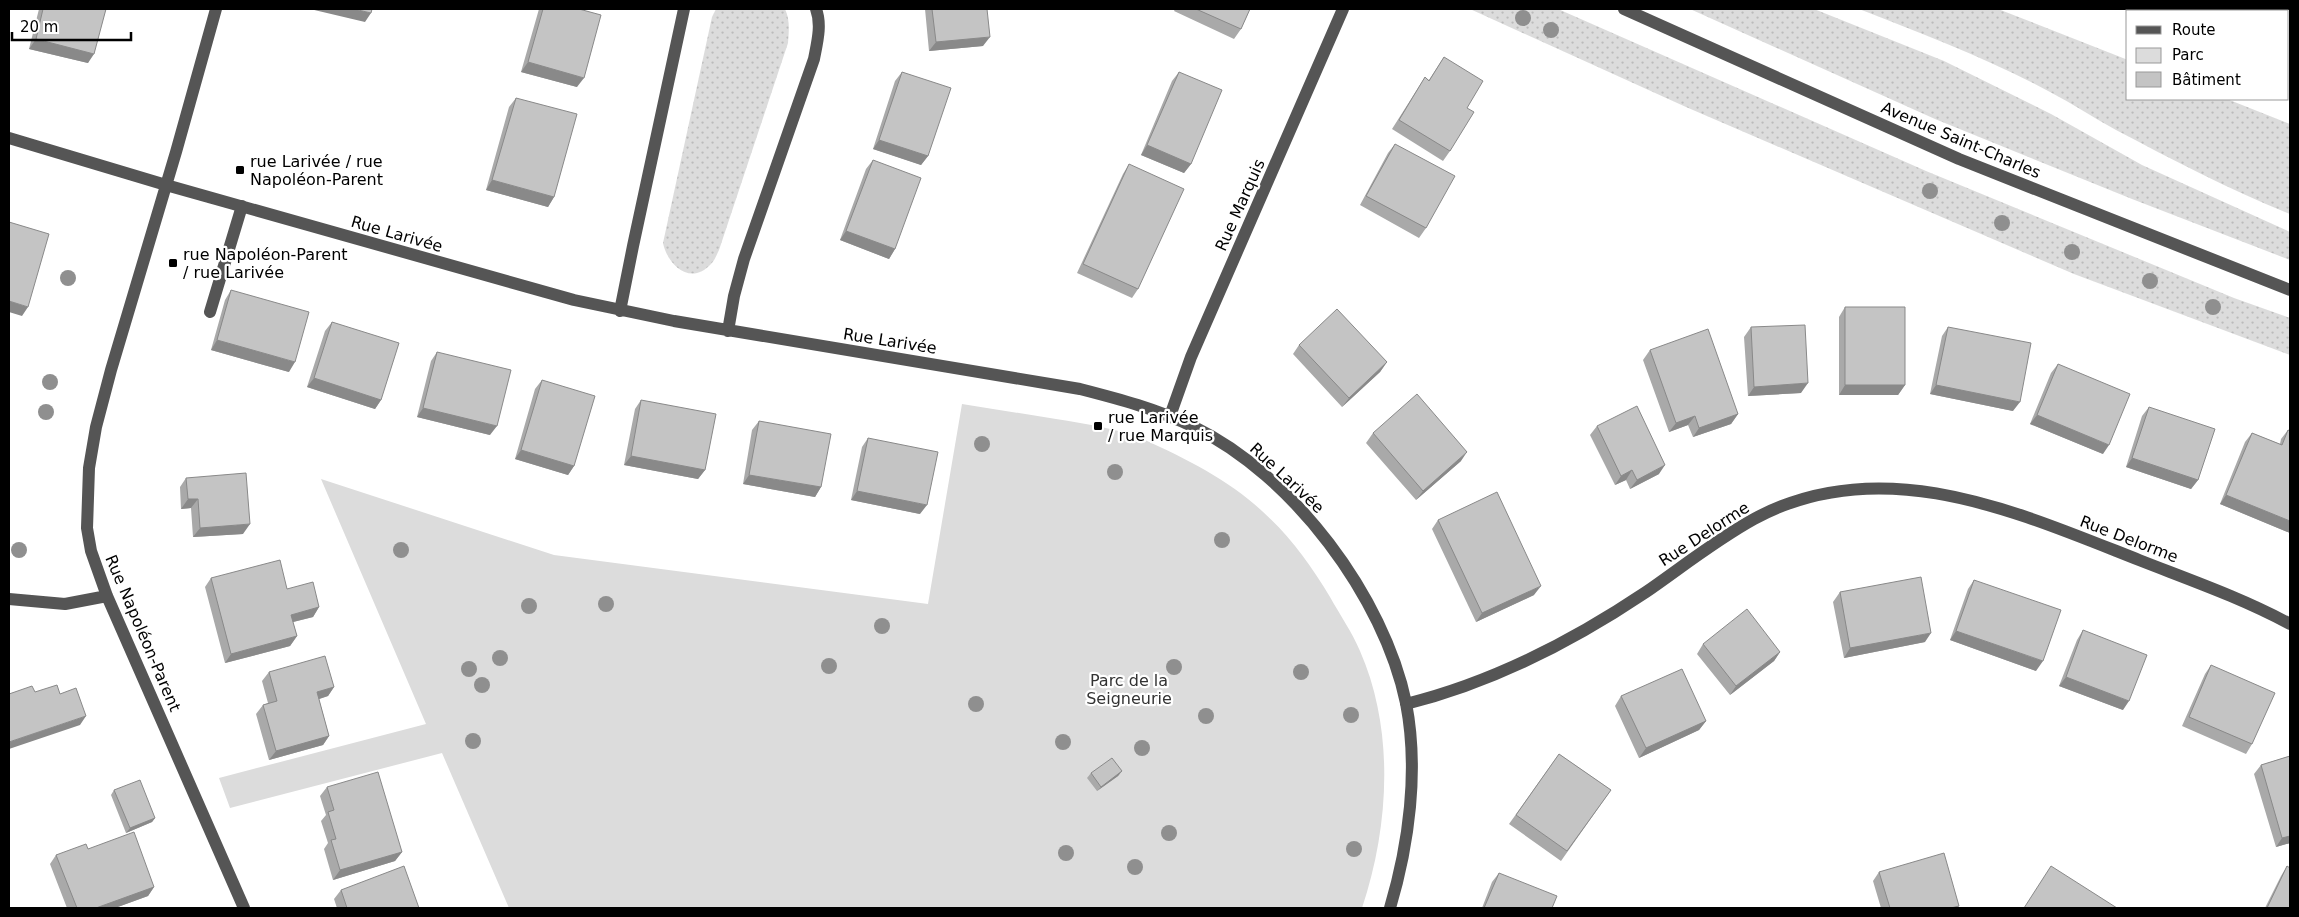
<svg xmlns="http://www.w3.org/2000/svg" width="2299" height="917" viewBox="0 0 2299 917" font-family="'DejaVu Sans',sans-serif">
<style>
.grass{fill:url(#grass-dots)}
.park{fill:#dcdcdc}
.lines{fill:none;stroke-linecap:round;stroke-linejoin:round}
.minor{stroke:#555;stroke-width:12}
.tree{fill:#8f8f8f}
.wall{fill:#a9a9a9}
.shaded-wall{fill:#898989}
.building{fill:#c4c4c4;stroke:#898989}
.poi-dot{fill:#000;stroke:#fff;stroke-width:2}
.labels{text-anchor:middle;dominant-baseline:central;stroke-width:4.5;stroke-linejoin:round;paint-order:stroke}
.street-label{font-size:16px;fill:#000;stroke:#fff}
.poi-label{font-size:16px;fill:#000;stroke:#fff;text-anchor:start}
.park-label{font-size:16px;fill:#333;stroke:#fff}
</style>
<defs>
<pattern id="grass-dots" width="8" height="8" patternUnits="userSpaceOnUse" patternTransform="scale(1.25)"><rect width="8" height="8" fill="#dcdcdc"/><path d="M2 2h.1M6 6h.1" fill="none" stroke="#bbb" stroke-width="1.8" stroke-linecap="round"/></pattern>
</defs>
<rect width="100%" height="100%" fill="#fff"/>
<!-- grass -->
<path class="grass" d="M 716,9 L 785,9 C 790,20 789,30 788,43 L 719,250 C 717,254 715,260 711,264 C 691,286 668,266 663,243 L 712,17 Z
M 1470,9 L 1558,9 L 1926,171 L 2234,298 L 2290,318 L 2290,355 L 2074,274 L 1686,107 Z
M 1690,9 L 1814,9 L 1944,61 L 2051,114 L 2142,165 L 2290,232 L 2290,260 L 2132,199 L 1935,119 Z
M 1859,9 L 1998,9 L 2128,60 L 2128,99 L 2227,99 L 2290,124 L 2290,214 C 2230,190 2173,160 2116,130 C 2094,118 2073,104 2050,92 C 1989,59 1923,34 1859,9 Z"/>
<!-- park -->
<path class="park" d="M 962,404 C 993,409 1025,414 1056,419 C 1086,424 1117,428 1145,440 C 1185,458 1230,481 1262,511 C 1290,536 1311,565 1330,597 C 1340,615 1352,632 1360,651 C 1395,731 1389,827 1362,908 L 509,908 L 442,753 L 230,808 L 219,778 L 426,724 L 321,479 L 554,555 L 928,604 Z"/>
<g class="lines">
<!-- minor -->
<path class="minor" d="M 216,9 L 176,152 L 111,370 L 96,427 L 89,468 L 87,528 L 91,551 L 107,596 L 244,908
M 1624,9 L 1959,159 L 2290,290
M 9,138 L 166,185 L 574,300 L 674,321 L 1080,389 C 1119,399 1157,409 1194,427 C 1293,475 1384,597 1406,703 C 1419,770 1409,844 1390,908
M 620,311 L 633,246 L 684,9
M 210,312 L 242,206
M 728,331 L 734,296 L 744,259 L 814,59 C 817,43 822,25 816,9
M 1170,416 L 1191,357 L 1343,9
M 9,599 L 65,604 L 107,596
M 1406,704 C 1491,683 1573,641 1646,592 C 1682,567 1716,540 1754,519 C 1881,450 2017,512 2139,560 C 2190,580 2242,598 2290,624"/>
</g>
<!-- trees -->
<g class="tree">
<circle cx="1523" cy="18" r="8"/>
<circle cx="1551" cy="30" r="8"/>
<circle cx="1930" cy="191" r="8"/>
<circle cx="2002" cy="223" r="8"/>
<circle cx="2072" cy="252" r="8"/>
<circle cx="68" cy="278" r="8"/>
<circle cx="2150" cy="281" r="8"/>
<circle cx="2213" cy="307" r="8"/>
<circle cx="50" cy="382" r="8"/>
<circle cx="46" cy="412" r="8"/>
<circle cx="982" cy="444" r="8"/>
<circle cx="1115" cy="472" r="8"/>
<circle cx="1222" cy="540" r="8"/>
<circle cx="19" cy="550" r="8"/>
<circle cx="401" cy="550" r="8"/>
<circle cx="606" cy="604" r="8"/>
<circle cx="529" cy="606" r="8"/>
<circle cx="882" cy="626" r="8"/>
<circle cx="500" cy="658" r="8"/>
<circle cx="829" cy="666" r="8"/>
<circle cx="1174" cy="667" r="8"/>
<circle cx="469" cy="669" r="8"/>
<circle cx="1301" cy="672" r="8"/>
<circle cx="482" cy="685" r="8"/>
<circle cx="976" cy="704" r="8"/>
<circle cx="1351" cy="715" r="8"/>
<circle cx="1206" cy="716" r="8"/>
<circle cx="473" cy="741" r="8"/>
<circle cx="1063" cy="742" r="8"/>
<circle cx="1142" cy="748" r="8"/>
<circle cx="1169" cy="833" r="8"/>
<circle cx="1354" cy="849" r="8"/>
<circle cx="1066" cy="853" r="8"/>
<circle cx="1135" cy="867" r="8"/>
</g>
<!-- wall -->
<path class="wall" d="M 39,9 L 106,9 L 88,63 L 29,49 Z
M 539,9 L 579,9 L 577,87 L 521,72 Z
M 925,9 L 987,9 L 983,46 L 929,51 Z
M 1175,9 L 1250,9 L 1241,29 L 1234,39 L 1174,11 Z
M 1444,57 L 1467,108 L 1450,151 L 1443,161 L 1392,129 L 1425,77 L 1429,80 Z
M 902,72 L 928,156 L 921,165 L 873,149 L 895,81 Z
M 1179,72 L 1191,164 L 1184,173 L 1141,155 L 1172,81 Z
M 516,98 L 554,197 L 548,207 L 486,190 L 509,107 Z
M 1395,144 L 1426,228 L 1419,238 L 1360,205 L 1388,153 Z
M 873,160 L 895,249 L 889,259 L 840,240 L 866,169 Z
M 1129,164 L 1138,289 L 1132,298 L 1077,273 L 1123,174 Z
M 231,290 L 289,372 L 211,350 L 225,300 Z
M 1845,307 L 1905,385 L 1898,395 L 1839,395 L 1839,317 Z
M 332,322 L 381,400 L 375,409 L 307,387 L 325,331 Z
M 1751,327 L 1801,393 L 1748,396 L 1744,337 Z
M 1948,327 L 2013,411 L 1930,394 L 1942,336 Z
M 1299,345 L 1387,362 L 1380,372 L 1342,407 L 1293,354 Z
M 1650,350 L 1738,414 L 1731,424 L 1693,437 L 1688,425 L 1669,432 L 1643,360 Z
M 437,352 L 490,435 L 417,417 L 431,361 Z
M 2058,364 L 2103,454 L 2030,424 L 2051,373 Z
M 542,380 L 574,466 L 568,475 L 515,459 L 535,389 Z
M 641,400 L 705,470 L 698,479 L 624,465 L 635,409 Z
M 2149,407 L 2198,480 L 2191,489 L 2126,467 L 2142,416 Z
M 759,421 L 821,487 L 815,497 L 743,484 L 752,430 Z
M 1597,426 L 1659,474 L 1630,489 L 1626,480 L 1615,485 L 1590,435 Z
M 2288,430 L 2290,533 L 2220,504 L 2245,442 L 2252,433 L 2280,444 L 2281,439 Z
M 1373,433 L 1461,461 L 1416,500 L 1366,443 Z
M 868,438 L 920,514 L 851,500 L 862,447 Z
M 186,478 L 243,534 L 193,537 L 191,508 L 181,509 L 180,487 Z
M 1438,520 L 1534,595 L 1476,622 L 1432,529 Z
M 211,578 L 287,589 L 319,607 L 313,617 L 293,622 L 297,636 L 290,646 L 225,663 L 205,587 Z
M 1974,580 L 2036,671 L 1950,640 L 1968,589 Z
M 1840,592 L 1925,642 L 1844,658 L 1833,602 Z
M 2083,630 L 2123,710 L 2059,686 L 2077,640 Z
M 1703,644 L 1780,652 L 1774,661 L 1730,695 L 1697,654 Z
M 2211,665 L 2252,744 L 2246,754 L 2182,726 L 2205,674 Z
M 269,672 L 334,687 L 328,696 L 319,699 L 329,736 L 323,745 L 269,760 L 256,714 L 263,705 L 268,703 L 262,681 Z
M 1621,696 L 1706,721 L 1699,730 L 1639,758 L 1615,706 Z
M 1559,754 L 1611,790 L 1561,861 L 1509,824 Z
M 2290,756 L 2290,843 L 2276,847 L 2254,774 L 2261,765 Z
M 1122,771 L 1118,776 L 1097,791 L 1087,778 L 1091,773 Z
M 327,787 L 402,852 L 395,861 L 333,880 L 324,849 L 328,843 L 321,821 L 326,815 L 320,796 Z
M 114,790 L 155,818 L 152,822 L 126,833 L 111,795 Z
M 88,849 L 154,887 L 148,896 L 115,908 L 67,908 L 50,864 L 56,855 Z
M 2287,866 L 2290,908 L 2265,908 L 2281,876 Z
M 1879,872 L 1959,906 L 1957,908 L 1881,908 L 1873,881 Z
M 1499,873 L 1552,908 L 1482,908 L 1492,882 Z
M 341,890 L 419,908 L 337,908 L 334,899 Z"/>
<!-- shaded-wall -->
<path class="shaded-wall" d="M 310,9 L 354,9 L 371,13 L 365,22 Z
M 990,37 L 983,46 L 929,51 L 936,42 Z
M 36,39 L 94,54 L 88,63 L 29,49 Z
M 528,62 L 584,78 L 577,87 L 521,72 Z
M 879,140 L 928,156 L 921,165 L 873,149 Z
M 1147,145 L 1191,164 L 1184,173 L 1141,155 Z
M 492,180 L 554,197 L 548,207 L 486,190 Z
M 846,231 L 895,249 L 889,259 L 840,240 Z
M 9,301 L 28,307 L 22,316 L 9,312 Z
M 217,340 L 295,362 L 289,372 L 211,350 Z
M 1387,362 L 1380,372 L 1342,407 L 1349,398 Z
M 314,378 L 381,400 L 375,409 L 307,387 Z
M 1808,383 L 1801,393 L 1748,396 L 1754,387 Z
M 1845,385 L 1905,385 L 1898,395 L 1839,395 Z
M 1936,385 L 2020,402 L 2013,411 L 1930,394 Z
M 423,408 L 497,426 L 490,435 L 417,417 Z
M 1738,414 L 1731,424 L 1693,437 L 1699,428 Z
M 2037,415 L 2109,445 L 2103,454 L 2030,424 Z
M 1695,416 L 1688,425 L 1669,432 L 1676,423 Z
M 521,450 L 574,466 L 568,475 L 515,459 Z
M 1467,452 L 1461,461 L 1416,500 L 1423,491 Z
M 631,456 L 705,470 L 698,479 L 624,465 Z
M 2132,458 L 2198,480 L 2191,489 L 2126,467 Z
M 1665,465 L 1659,474 L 1630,489 L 1637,480 Z
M 1632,470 L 1626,480 L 1615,485 L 1621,476 Z
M 749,475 L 821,487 L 815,497 L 743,484 Z
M 857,491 L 927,505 L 920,514 L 851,500 Z
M 2226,495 L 2290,521 L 2290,533 L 2220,504 Z
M 188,499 L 198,499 L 191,508 L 181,509 Z
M 250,524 L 243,534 L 193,537 L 200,528 Z
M 1541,586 L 1534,595 L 1476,622 L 1482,613 Z
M 319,607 L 313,617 L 285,624 L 291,615 Z
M 1956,631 L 2043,661 L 2036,671 L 1950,640 Z
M 1931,633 L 1925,642 L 1844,658 L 1850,648 Z
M 297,636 L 290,646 L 225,663 L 231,654 Z
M 1780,652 L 1774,661 L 1730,695 L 1736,686 Z
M 2066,677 L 2129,701 L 2123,710 L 2059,686 Z
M 334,687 L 328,696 L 310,702 L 317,692 Z
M 86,716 L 80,725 L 9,749 L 9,742 Z
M 1706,721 L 1699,730 L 1639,758 L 1646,748 Z
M 329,736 L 323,745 L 269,760 L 276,751 Z
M 1122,771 L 1118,776 L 1097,791 L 1101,787 Z
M 155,818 L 152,822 L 126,833 L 130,828 Z
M 2290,836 L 2290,843 L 2276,847 L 2282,838 Z
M 402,852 L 395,861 L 333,880 L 340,870 Z
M 154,887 L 148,896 L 115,908 L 96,908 Z"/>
<!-- building -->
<path class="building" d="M 43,9 L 106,9 L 94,54 L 36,39 Z
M 354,9 L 372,9 L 371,13 Z
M 543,9 L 579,9 L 601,15 L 584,78 L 528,62 Z
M 932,9 L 987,9 L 990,37 L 936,42 Z
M 1196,9 L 1250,9 L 1241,29 Z
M 1444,57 L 1483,81 L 1467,108 L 1474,112 L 1450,151 L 1399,120 L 1425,77 L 1429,81 Z
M 902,72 L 951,88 L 928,156 L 879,140 Z
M 1179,72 L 1222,90 L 1191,164 L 1147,145 Z
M 516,98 L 577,114 L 554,197 L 492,180 Z
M 1395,144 L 1455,176 L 1426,228 L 1366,196 Z
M 873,160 L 921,178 L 895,249 L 846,231 Z
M 1129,164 L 1184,189 L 1138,289 L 1083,264 Z
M 9,222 L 49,234 L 28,307 L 9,301 Z
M 231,290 L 309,312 L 295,362 L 217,340 Z
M 1845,307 L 1905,307 L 1905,385 L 1845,385 Z
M 1337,309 L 1387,362 L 1349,398 L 1299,345 Z
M 332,322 L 399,343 L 381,400 L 314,378 Z
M 1805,325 L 1808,383 L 1754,387 L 1751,327 Z
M 1948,327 L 2031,343 L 2020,402 L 1936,385 Z
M 1708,329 L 1738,414 L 1699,428 L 1695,416 L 1676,423 L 1650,350 Z
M 437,352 L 511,370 L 497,426 L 423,408 Z
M 2058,364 L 2130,394 L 2109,445 L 2037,415 Z
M 542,380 L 595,396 L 574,466 L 521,450 Z
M 1417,394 L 1467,452 L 1423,491 L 1373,433 Z
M 641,400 L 716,414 L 705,470 L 631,456 Z
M 1637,406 L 1665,465 L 1637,480 L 1632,470 L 1621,476 L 1597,426 Z
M 2149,407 L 2215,429 L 2198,480 L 2132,458 Z
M 759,421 L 831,434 L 821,487 L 749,475 Z
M 2288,430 L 2290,431 L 2290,521 L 2226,495 L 2252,433 L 2282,445 Z
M 868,438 L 938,452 L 927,505 L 857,491 Z
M 246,473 L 250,524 L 200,528 L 198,499 L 188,499 L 186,478 Z
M 1497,492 L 1541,586 L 1482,613 L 1438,520 Z
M 280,560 L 287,589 L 313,582 L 319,607 L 291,615 L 297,636 L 231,654 L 211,578 Z
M 1921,577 L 1931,633 L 1850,648 L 1840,592 Z
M 1974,580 L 2061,610 L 2043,661 L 1956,631 Z
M 1747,609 L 1780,652 L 1736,686 L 1703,644 Z
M 2083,630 L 2147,655 L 2129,701 L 2066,677 Z
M 325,656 L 334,687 L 317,692 L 329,736 L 276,751 L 263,705 L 277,701 L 269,672 Z
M 2211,665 L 2275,693 L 2252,744 L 2189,717 Z
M 1682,669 L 1706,721 L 1646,748 L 1621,696 Z
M 57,685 L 60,694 L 76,688 L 86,716 L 9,742 L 9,693 L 9,694 L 32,686 L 35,692 Z
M 1559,754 L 1611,790 L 1567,851 L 1516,815 Z
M 2290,756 L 2290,836 L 2282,838 L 2261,765 Z
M 1112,758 L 1122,771 L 1101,787 L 1091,773 Z
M 378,772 L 402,852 L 340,870 L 331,840 L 336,839 L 328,812 L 334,810 L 327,787 Z
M 140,780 L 155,818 L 130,828 L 114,790 Z
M 134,832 L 154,887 L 96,908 L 77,908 L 56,855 L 86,844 L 88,849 Z
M 1944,853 L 1959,906 L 1951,908 L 1890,908 L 1879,872 Z
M 404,866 L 419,908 L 347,908 L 341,890 Z
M 2051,866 L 2117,908 L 2024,908 Z
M 2287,866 L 2290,868 L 2290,908 L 2267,908 Z
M 1499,873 L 1557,896 L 1552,908 L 1484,908 Z"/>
<!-- markers -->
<g class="poi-dot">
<rect x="235" y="165" width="10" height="10" rx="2.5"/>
<rect x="168" y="258" width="10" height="10" rx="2.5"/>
<rect x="1093" y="421" width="10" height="10" rx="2.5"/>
</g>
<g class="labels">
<!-- street labels -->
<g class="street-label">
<text transform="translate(1961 140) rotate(23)">Avenue Saint-Charles</text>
<text transform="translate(1240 205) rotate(-66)">Rue Marquis</text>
<text transform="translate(397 234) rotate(16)">Rue Larivée</text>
<text transform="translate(890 341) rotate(9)">Rue Larivée</text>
<text transform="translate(1287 478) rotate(43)">Rue Larivée</text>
<text transform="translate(1704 534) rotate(-33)">Rue Delorme</text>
<text transform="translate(2129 539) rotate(21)">Rue Delorme</text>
<text transform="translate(143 633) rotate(67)">Rue Napoléon-Parent</text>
</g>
<!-- poi labels -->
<g class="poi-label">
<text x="250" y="161">rue Larivée / rue<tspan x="250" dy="18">Napoléon-Parent</tspan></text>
<text x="183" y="254">rue Napoléon-Parent<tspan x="183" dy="18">/ rue Larivée</tspan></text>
<text x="1108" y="417">rue Larivée<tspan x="1108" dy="18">/ rue Marquis</tspan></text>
</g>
<!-- park labels -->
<g class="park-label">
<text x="1129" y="680">Parc de la<tspan x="1129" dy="18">Seigneurie</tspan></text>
</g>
</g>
<!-- border -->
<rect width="2299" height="917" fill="none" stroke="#000000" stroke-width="20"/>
<!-- legend -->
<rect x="2126" y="10" width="162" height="90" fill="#ffffff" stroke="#999999"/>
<rect x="2136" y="26" width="25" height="8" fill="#555555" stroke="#999999"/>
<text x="2172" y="35" font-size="15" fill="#000000">Route</text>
<rect x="2136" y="48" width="25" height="15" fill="#dcdcdc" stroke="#999999"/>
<text x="2172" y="60" font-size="15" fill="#000000">Parc</text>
<rect x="2136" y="72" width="25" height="15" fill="#c4c4c4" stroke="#999999"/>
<text x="2172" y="85" font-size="15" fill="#000000">Bâtiment</text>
<!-- scale -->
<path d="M12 32v8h119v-8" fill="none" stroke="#000000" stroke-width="2.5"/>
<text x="20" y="32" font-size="15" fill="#000000" stroke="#ffffff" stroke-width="4" paint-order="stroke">20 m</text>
</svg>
